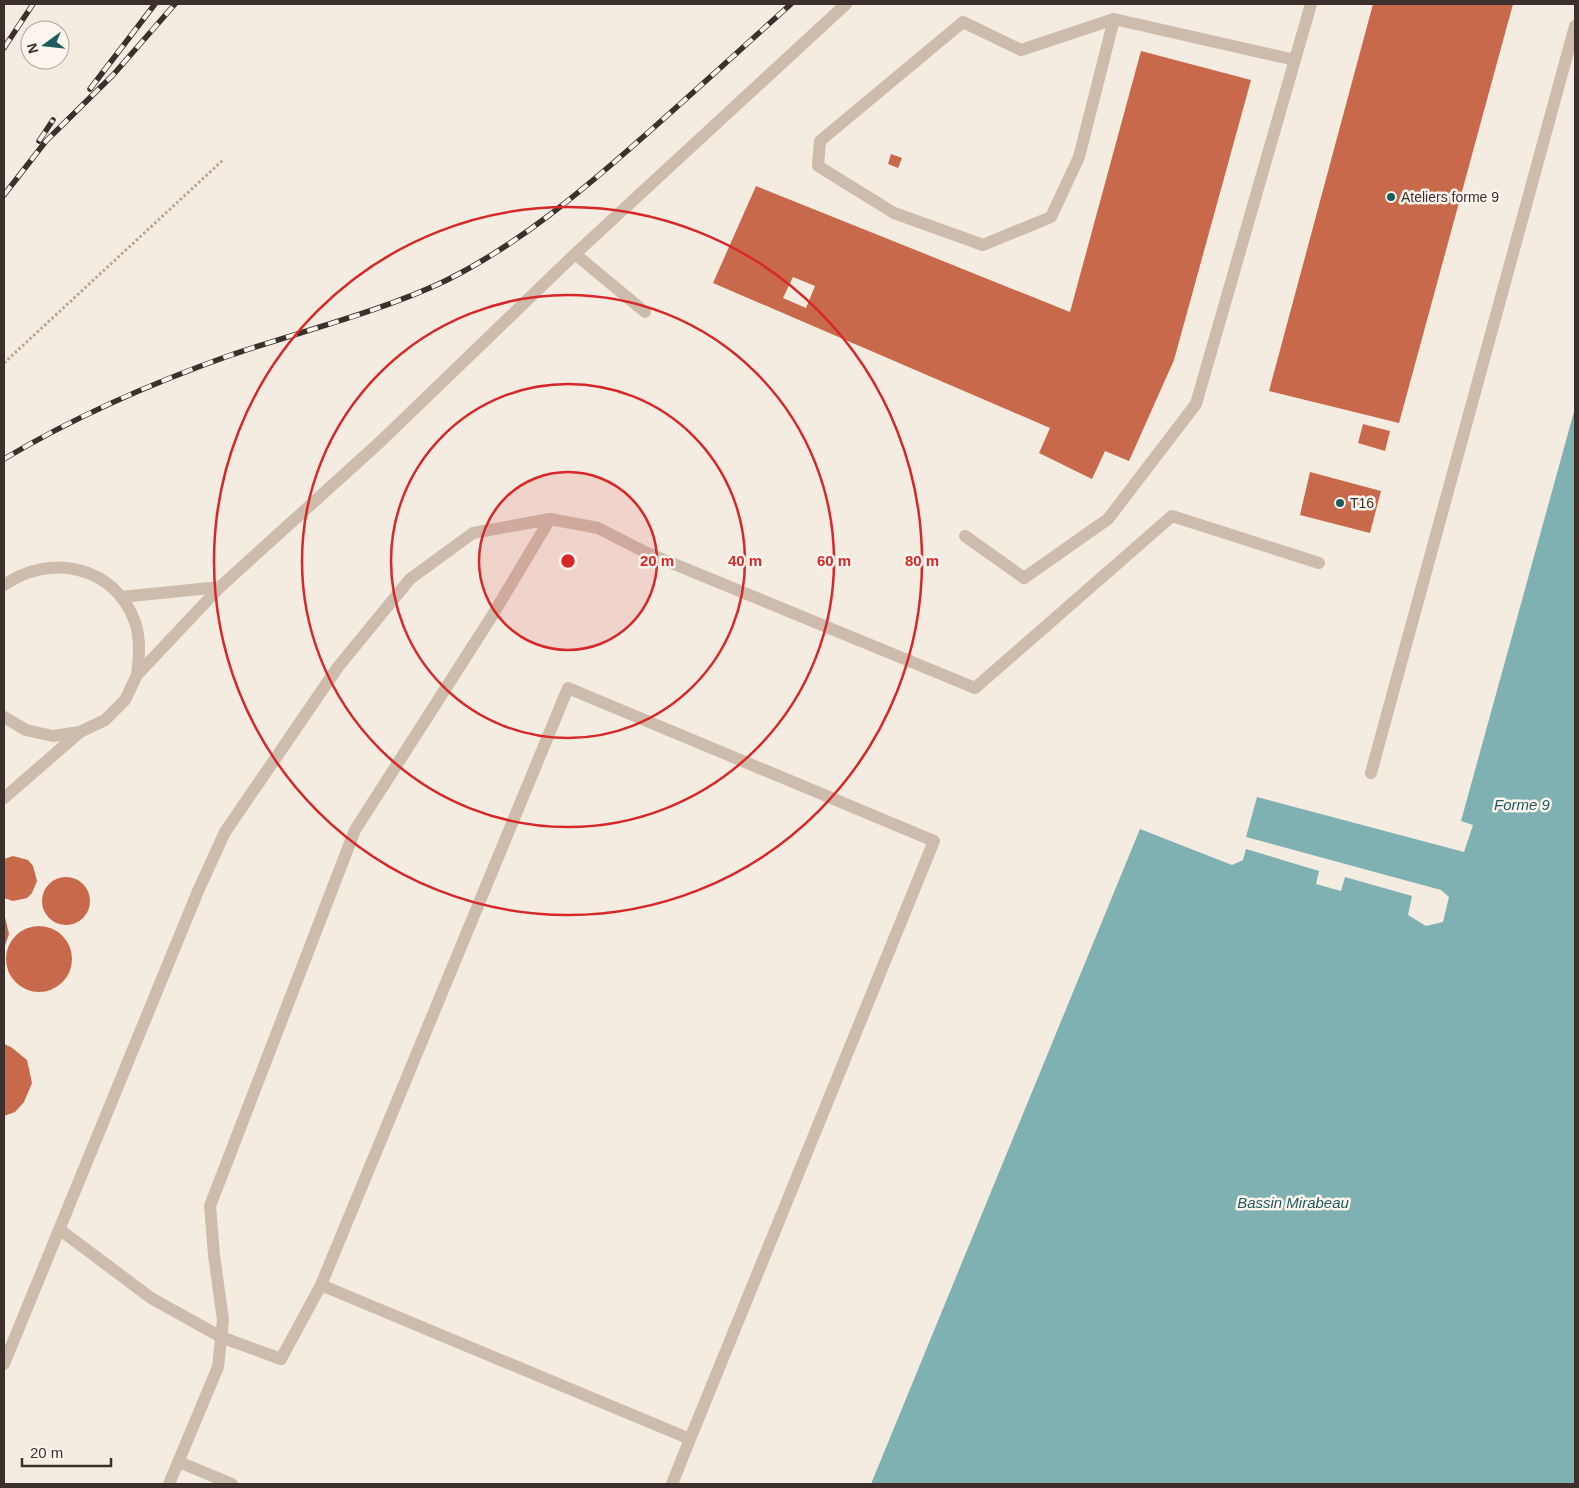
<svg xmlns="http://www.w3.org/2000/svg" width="1579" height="1488" viewBox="0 0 1579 1488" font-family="Arial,sans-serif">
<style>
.water{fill:#7fb0b2}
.building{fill:#c8694b;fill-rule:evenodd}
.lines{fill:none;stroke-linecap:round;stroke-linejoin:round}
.path{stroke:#b9a596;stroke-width:3;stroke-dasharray:2.5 2.5;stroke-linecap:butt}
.minor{stroke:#cdbbac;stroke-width:12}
.rail-casing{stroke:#3b302b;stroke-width:5.5}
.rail{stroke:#fbf5ee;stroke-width:4;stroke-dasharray:11;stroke-linecap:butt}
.ring{fill:none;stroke:#d62828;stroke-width:2.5}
.poi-dot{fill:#1f5a5e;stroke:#fbf5ee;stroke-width:2}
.labels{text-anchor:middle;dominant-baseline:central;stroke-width:5;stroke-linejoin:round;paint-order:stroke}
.poi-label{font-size:14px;fill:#3b302b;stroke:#fbf5ee;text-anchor:start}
.water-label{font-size:15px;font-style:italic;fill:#1f5a5e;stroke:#fbf5ee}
.centre{fill:#d62828;stroke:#fbf5ee;stroke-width:2.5}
.ring-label{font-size:15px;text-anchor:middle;font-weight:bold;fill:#d62828;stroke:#fbf5ee;stroke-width:5;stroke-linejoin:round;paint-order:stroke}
</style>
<rect width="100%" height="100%" fill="#f4ebe1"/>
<!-- water -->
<path class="water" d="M 1575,408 L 1575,1484 L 871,1484 L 1140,829 L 1232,865 L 1243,860 L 1246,849 L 1319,871 L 1316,884 L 1341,891 L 1345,877 L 1412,896 L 1408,915 L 1426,926 L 1443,922 L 1449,897 L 1441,890 L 1246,837 L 1257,797 L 1464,852 L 1473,825 L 1461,821 Z"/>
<!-- building -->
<path class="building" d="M 1373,4 L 1513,4 L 1399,423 L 1269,391 Z
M 1141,51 L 1251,80 L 1174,360 L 1129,461 L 1105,451 L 1092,479 L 1039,453 L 1050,428 L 713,283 L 756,186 L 1070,312 ZM 793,277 L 815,286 L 806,308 L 783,298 Z
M 891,154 L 902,158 L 898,168 L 888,164 Z
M 1363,424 L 1390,431 L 1385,451 L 1358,443 Z
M 1310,472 L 1381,491 L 1370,533 L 1300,515 Z
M 13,856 L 28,860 L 33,866 L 37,881 L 32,893 L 27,898 L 13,901 L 4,898 L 4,859 Z
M42 901a24 24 0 1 1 48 0a24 24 0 1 1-48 0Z
M 4,913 L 9,934 L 4,948 Z
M6 959a33 33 0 1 1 66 0a33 33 0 1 1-66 0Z
M 4,1044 L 11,1047 L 27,1060 L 32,1083 L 24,1102 L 15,1112 L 4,1116 Z"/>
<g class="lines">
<!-- path -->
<path class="path" d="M 4,363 L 223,160"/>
<!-- minor -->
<path class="minor" d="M 1114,19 L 1021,50 L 963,22 L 820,141 L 818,166 L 894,213 L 983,245 L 1051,217 L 1079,157 L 1114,19 L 1295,60
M 575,254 L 645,312
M 965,536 L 1024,578 L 1108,519 L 1196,404 L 1311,4
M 4,585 C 49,553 115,565 135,622 C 141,640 139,657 137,675
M 121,597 L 220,587
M 4,717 L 26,730 L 53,736 L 80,732 L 105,720 L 125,700 L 137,675 L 220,587 L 380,442 L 575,254 L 846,4
M 1371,773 L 1575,26
M 4,798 L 80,732
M 59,1229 L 151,1298 L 221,1337 L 281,1359 L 321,1285
M 4,1364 L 198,891 L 225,832 L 338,667 L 410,579 L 473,533 L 550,519 L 598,528 L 645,552 L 975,688 L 1172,516 L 1319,563
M 179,1462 L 232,1484
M 169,1484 L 218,1367 L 223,1320 L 214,1255 L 210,1206 L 355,830 L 492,616 L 550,519
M 672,1484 L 690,1439 L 934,841 L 568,688 L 321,1285 L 690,1439"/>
<defs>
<path id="rail" d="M 4,48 L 33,4
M 90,89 L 155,4
M 39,141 L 53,120
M 4,195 L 46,141 L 113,75 L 175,4
M 4,459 C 76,416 152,383 231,355 C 302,331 377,313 445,281 C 518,245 582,191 643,137 C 693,93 742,48 791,4"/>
</defs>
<!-- rail casing -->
<use href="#rail" class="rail-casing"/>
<!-- rail -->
<use href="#rail" class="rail"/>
</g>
<!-- distance rings -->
<circle cx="568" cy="561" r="89" fill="#d62828" fill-opacity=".12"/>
<g class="ring">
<circle cx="568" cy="561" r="89"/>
<circle cx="568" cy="561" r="177"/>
<circle cx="568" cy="561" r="266"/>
<circle cx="568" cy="561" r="354"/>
</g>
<!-- markers -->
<g class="poi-dot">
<circle cx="1391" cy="197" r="5"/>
<circle cx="1340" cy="503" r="5"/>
</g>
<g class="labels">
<!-- poi labels -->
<g class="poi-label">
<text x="1401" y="197">Ateliers forme 9</text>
<text x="1350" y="503">T16</text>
</g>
<!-- water labels -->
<g class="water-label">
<text x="1522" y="804">Forme 9</text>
<text x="1293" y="1202">Bassin Mirabeau</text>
</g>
</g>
<circle cx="568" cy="561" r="8" class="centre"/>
<g class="ring-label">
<text x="657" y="566">20 m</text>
<text x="745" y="566">40 m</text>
<text x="834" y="566">60 m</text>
<text x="922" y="566">80 m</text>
</g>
<!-- border -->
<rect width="1579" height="1488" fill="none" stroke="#3b302b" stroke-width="10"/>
<!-- north arrow -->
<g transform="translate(45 45) rotate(255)"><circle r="24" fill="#fbf5ee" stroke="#aea6a0"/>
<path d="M0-4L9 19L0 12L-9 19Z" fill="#1f5a5e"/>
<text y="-8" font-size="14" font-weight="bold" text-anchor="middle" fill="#3b302b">N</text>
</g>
<!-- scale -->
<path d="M22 1458v8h89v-8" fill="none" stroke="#3b302b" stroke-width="2.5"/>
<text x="30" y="1458" font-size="15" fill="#3b302b" stroke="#fbf5ee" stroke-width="4" paint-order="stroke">20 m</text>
</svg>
